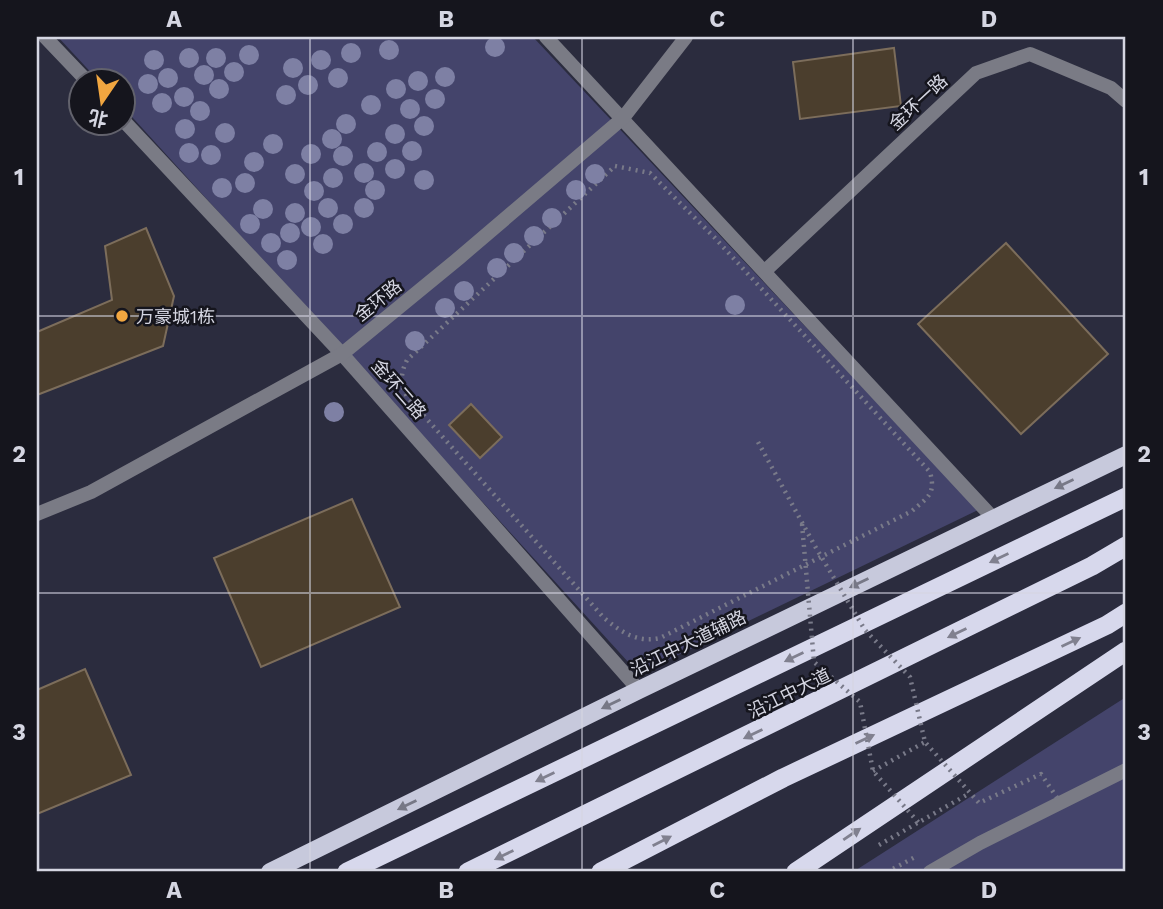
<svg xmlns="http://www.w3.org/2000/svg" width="1163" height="909" viewBox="0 0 1163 909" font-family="'Work Sans','Noto Sans SC',sans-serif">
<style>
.park{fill:#44446b}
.building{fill:#4b3e2d;stroke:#7c6d5b;stroke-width:2}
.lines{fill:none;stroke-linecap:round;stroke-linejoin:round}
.path{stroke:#797a89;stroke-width:4.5;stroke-dasharray:2 5;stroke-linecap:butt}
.minor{stroke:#7a7b85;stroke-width:14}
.tertiary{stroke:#7a7b85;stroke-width:14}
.primary{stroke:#c7c9dc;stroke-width:18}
.trunk{stroke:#d7d8ec;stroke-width:19}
.path-bridge{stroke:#797a89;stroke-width:4.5;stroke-dasharray:2 5;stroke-linecap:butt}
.tree{fill:#7e80a4}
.oneway{fill:#777886}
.oneway2{fill:#80808f}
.grid{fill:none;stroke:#d5d6e2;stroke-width:2;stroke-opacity:0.55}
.poi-dot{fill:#f1a640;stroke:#15151d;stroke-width:2.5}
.labels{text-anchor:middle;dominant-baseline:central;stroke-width:5;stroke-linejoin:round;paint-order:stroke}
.street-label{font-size:18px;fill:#d5d6e2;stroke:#15151d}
.poi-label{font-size:18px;fill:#d5d6e2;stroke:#15151d;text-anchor:start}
.neatline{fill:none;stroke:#d5d6e2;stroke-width:2.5}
.grid-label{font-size:23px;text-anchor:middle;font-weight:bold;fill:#d5d6e2}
</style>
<rect width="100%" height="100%" fill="#2b2c3e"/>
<!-- park -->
<path class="park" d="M 58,37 L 533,37 L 978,510 L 639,674 L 123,107 L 122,80 L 98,80 Z
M 1126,697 L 1126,872 L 853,872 Z"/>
<!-- building -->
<path class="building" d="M 894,48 L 901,106 L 800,119 L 793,62 Z
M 146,228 L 174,296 L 163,346 L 37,395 L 37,332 L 112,300 L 105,246 Z
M 1006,243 L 1108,354 L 1021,434 L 918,324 Z
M 471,404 L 502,437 L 480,458 L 449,425 Z
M 352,499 L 400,607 L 261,667 L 214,558 Z
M 85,669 L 131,775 L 37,814 L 37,690 Z"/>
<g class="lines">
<!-- path -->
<path class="path" d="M 615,166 L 650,173 L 714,237 L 930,472 C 936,494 928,497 912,511 L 660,638 C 637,643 621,632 604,618 L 408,398 C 400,386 400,374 407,360 Z
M 873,771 L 925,742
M 879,845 L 970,793
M 887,872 L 917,856"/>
<!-- minor -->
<path class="minor" d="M 45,37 L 86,80
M 546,37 L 993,518
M 122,119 L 342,354 L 639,690
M 765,271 L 976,73 L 1030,54 L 1111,88 L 1126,101"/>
<!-- tertiary -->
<path class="tertiary" d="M 37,514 L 91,492 L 342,354 L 459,258 L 623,118 L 686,37
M 930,872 L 980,843 L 1126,770"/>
<!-- primary -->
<path class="primary" d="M 270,872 L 639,690 L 1126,455"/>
<!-- trunk -->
<path class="trunk" d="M 347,872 L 1126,497
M 468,872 L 1092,566 L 1126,546
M 601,872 L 783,778 L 1107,625 L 1126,613
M 796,872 L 1126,651"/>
<!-- path-bridge -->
<path class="path-bridge" d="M 758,442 L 816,548 L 865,630 L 910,677 L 925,742 L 979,803 L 1041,774 L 1060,802
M 802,524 L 814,662 L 860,702 L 873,771 L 919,823"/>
</g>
<!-- trees -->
<g class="tree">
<circle cx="495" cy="47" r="10"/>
<circle cx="389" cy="50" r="10"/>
<circle cx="351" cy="53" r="10"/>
<circle cx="249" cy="55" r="10"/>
<circle cx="189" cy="58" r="10"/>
<circle cx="216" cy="58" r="10"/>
<circle cx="154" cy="60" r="10"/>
<circle cx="321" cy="60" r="10"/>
<circle cx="293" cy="68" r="10"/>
<circle cx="234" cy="72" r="10"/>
<circle cx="204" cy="75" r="10"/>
<circle cx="445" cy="77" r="10"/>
<circle cx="168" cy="78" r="10"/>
<circle cx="338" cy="78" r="10"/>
<circle cx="418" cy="81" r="10"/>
<circle cx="148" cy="84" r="10"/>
<circle cx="308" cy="85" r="10"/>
<circle cx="219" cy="89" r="10"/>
<circle cx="396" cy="89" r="10"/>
<circle cx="286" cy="95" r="10"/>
<circle cx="184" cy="97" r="10"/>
<circle cx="435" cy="99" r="10"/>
<circle cx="162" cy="103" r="10"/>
<circle cx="371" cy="105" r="10"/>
<circle cx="410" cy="109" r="10"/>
<circle cx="200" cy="111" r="10"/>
<circle cx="346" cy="124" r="10"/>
<circle cx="424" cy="126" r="10"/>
<circle cx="185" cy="129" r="10"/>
<circle cx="225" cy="133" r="10"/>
<circle cx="395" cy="134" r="10"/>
<circle cx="332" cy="139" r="10"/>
<circle cx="273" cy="144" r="10"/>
<circle cx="412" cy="151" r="10"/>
<circle cx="377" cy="152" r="10"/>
<circle cx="189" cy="153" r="10"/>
<circle cx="311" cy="154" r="10"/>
<circle cx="211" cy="155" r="10"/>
<circle cx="343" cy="156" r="10"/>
<circle cx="254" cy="162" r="10"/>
<circle cx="395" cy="169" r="10"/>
<circle cx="364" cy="173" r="10"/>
<circle cx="295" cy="174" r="10"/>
<circle cx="595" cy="174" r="10"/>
<circle cx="333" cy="178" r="10"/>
<circle cx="424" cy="180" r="10"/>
<circle cx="245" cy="183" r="10"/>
<circle cx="222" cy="188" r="10"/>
<circle cx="375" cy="190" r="10"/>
<circle cx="576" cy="190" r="10"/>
<circle cx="314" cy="191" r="10"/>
<circle cx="328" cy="208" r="10"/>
<circle cx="364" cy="208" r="10"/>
<circle cx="263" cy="209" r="10"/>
<circle cx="295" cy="213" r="10"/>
<circle cx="552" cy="218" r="10"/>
<circle cx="250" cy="224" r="10"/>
<circle cx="343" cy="224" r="10"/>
<circle cx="311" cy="227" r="10"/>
<circle cx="290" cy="233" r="10"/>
<circle cx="534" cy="236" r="10"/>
<circle cx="271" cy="243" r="10"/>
<circle cx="323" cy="244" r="10"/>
<circle cx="514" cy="253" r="10"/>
<circle cx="287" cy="260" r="10"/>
<circle cx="497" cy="268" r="10"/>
<circle cx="464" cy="291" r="10"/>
<circle cx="735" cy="305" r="10"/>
<circle cx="445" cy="308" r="10"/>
<circle cx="415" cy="341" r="10"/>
<circle cx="334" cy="412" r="10"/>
</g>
<!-- one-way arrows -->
<defs><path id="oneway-solid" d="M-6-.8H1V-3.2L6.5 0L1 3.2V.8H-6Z" transform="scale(1.75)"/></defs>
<g class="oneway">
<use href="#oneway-solid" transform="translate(1064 484) rotate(155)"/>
<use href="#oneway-solid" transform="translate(859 583) rotate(154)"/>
<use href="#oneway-solid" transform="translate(611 704) rotate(154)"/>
<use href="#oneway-solid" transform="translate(407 805) rotate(154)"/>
</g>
<g class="oneway2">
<use href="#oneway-solid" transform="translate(999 558) rotate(154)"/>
<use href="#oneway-solid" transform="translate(957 633) rotate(154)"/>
<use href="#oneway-solid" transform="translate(1071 642) rotate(-25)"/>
<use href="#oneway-solid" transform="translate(794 657) rotate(154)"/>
<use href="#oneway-solid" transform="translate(753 734) rotate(154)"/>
<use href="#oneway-solid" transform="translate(865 739) rotate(-25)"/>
<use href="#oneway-solid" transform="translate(545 777) rotate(154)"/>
<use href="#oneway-solid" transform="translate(852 834) rotate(-34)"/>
<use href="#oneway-solid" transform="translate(662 841) rotate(-27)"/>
<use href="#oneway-solid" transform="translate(504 855) rotate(154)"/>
</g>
<!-- grid -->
<path class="grid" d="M 310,37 L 310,872M 582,37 L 582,872M 853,37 L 853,872M 37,316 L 1126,316M 37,593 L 1126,593"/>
<!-- markers -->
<circle class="poi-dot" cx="122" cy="316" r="7"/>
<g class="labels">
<!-- street labels -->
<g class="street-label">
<text transform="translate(918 102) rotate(-43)">金环一路</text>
<text transform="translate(378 300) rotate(-39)">金环路</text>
<text transform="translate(399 389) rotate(49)">金环二路</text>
<text transform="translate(688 643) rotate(-26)">沿江中大道辅路</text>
<text transform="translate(789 693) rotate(-26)">沿江中大道</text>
</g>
<!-- poi labels -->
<g class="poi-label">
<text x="136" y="316">万豪城1栋</text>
</g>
</g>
<!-- border -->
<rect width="1163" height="909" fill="none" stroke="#15151d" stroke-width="77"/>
<!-- north arrow -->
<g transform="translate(102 102) rotate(193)"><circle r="33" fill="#15151d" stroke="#62626c" stroke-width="2"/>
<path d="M0-5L12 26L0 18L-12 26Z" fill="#f1a640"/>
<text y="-10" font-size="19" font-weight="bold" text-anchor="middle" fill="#d5d6e2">北</text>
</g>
<rect x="38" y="38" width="1086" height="832" class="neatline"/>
<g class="grid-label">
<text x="174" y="27">A</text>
<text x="446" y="27">B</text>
<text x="717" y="27">C</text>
<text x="989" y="27">D</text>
<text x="19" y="185">1</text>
<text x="1144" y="185">1</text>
<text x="19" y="462">2</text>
<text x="1144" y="462">2</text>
<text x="19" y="740">3</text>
<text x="1144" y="740">3</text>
<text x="174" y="898">A</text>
<text x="446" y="898">B</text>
<text x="717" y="898">C</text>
<text x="989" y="898">D</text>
</g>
</svg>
